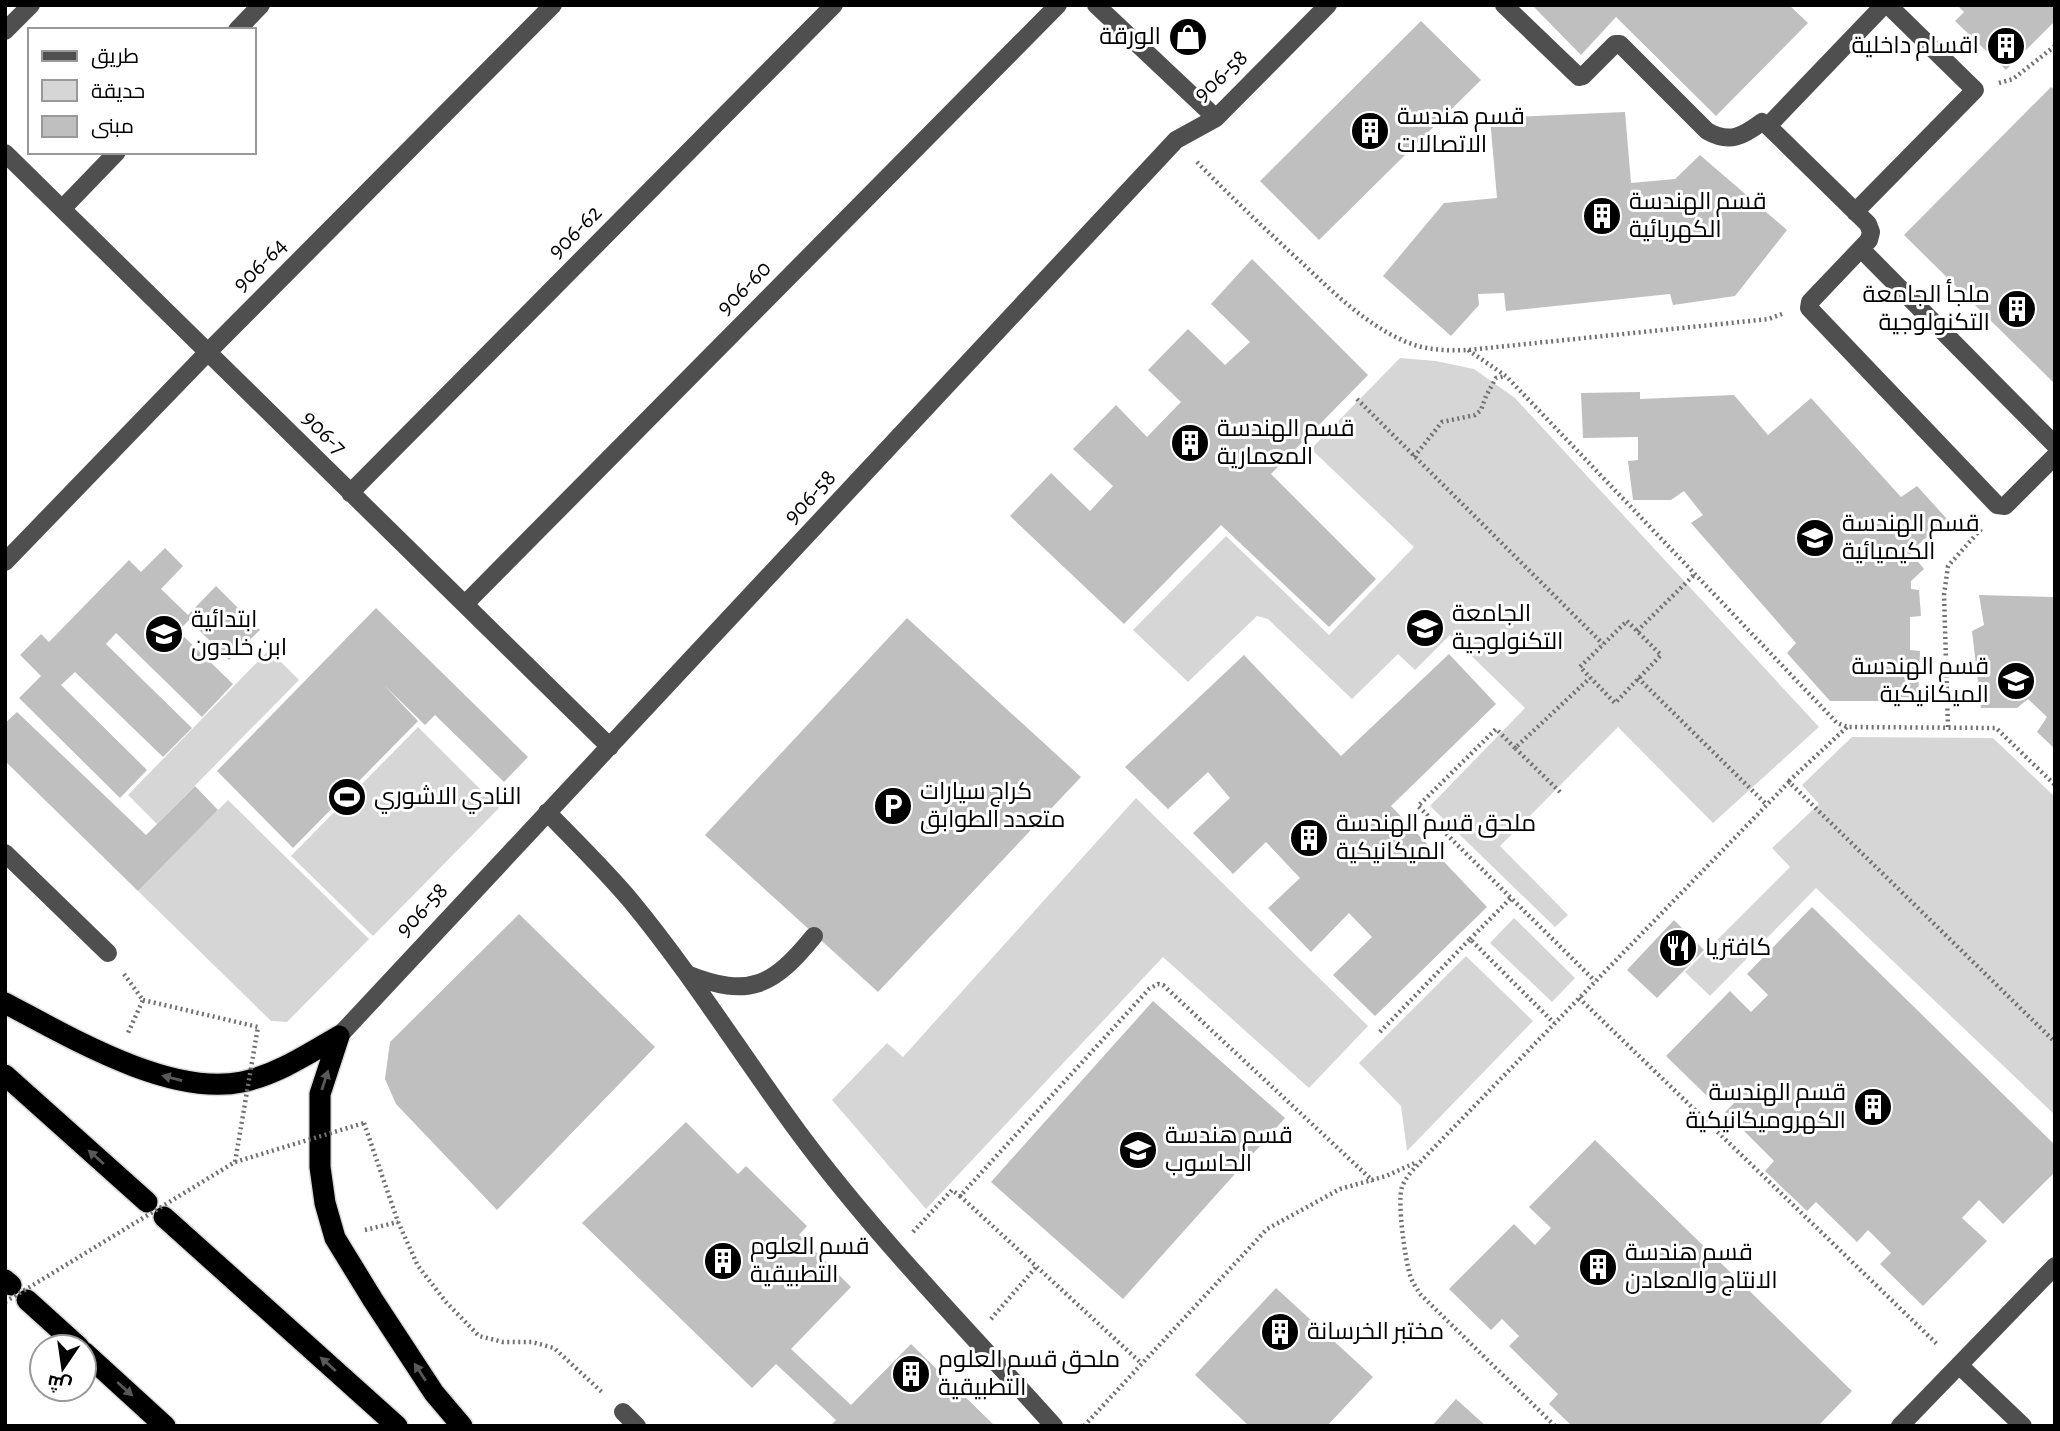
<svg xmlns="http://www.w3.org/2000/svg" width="2060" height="1431" viewBox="0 0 2060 1431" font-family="'Alegreya Sans',Cairo,sans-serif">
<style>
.green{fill:#d6d6d6}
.building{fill:#bfbfbf}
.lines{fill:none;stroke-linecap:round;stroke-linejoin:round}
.highway-casing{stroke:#dbdbdb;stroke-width:24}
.path{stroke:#717171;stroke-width:4.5;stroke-dasharray:2 3.5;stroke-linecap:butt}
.minor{stroke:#4f4f4f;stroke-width:18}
.highway{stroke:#000;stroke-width:21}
.path-bridge{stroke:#717171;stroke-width:4.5;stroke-dasharray:2 3.5;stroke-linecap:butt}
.oneway{fill:#595959}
.labels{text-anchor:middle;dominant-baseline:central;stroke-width:6;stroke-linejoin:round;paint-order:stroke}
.poi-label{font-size:24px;fill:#000;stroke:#fff;text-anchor:start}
.street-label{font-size:24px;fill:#000;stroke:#fff}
</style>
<rect width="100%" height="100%" fill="#fff"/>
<!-- green -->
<path class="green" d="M 1400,358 L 1436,361 L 1474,369 L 1515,398 L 1819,727 L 1713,823 L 1618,727 L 1500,846 L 1568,915 L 1555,927 L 1430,806 L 1525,708 L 1450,635 L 1415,670 L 1398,654 L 1352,699 L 1268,619 L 1257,616 L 1188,682 L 1133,630 L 1226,536 L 1329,635 L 1414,547 L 1311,449 Z
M 269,650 L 299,680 L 157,824 L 128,795 Z
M 418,727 L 499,808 L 373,936 L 291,856 Z
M 1852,737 L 1993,738 L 2055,797 L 2055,1115 L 1816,888 L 1710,996 L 1685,972 L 1790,867 L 1772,848 L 1819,804 L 1802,785 Z
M 1136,798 L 1368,1026 L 1309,1088 L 1163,957 L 926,1209 L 832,1100 L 887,1043 L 903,1057 Z
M 228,800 L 369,939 L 287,1022 L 271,1021 L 138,891 Z
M 1514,918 L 1575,978 L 1552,1002 L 1490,943 Z
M 1466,956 L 1533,1021 L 1407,1151 L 1401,1106 L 1359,1063 Z"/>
<!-- building -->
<path class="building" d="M 1532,5 L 1789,5 L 1808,23 L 1716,116 L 1616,17 L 1581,55 Z
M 1957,5 L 2055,5 L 2055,21 L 2006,70 L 1955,21 L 1964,12 Z
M 1421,21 L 1481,80 L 1319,240 L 1260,181 Z
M 2051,87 L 2055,90 L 2055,384 L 1904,235 Z
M 1625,112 L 1631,183 L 1675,179 L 1700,155 L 1787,230 L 1735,296 L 1673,305 L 1670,294 L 1506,311 L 1504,293 L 1478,294 L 1479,305 L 1451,336 L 1383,276 L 1444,203 L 1497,198 L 1490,118 Z
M 1252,259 L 1368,375 L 1271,474 L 1376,579 L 1329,627 L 1221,525 L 1124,624 L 1010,516 L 1051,473 L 1090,511 L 1113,486 L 1073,449 L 1116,405 L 1147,437 L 1181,402 L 1148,370 L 1188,329 L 1225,365 L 1250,342 L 1211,304 Z
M 1640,392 L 1640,399 L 1734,395 L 1768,435 L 1811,398 L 1901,497 L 1917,486 L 1947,519 L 1910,552 L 1924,569 L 1911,581 L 1911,589 L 1919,590 L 1921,616 L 1910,617 L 1910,650 L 1920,651 L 1918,701 L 1830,701 L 1787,653 L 1796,643 L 1691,523 L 1703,515 L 1684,491 L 1671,500 L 1633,500 L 1628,461 L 1638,460 L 1638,437 L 1583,438 L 1581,393 Z
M 165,548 L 183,566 L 161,589 L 188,615 L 216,586 L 260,630 L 229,660 L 189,620 L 178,631 L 233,684 L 202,717 L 116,633 L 106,644 L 192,728 L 163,757 L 75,672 L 61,685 L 147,770 L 120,798 L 19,698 L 41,676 L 20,655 L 41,634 L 49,642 L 129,560 L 141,572 Z
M 1979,595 L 2055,597 L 2055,749 L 2037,732 L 2047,717 L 2028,699 L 2017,708 L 1981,708 L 1972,631 L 1984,625 Z
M 376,608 L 528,757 L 504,782 L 435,715 L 425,725 L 384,685 L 418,721 L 293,848 L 217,771 Z
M 907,618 L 1081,777 L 878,992 L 705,835 Z
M 1449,654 L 1496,704 L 1391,806 L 1487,907 L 1375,1016 L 1333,975 L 1372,937 L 1349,913 L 1311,952 L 1268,908 L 1300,878 L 1266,842 L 1233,874 L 1193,833 L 1230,798 L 1208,772 L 1168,809 L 1125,767 L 1244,655 L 1341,756 Z
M 17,712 L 146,835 L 195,786 L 218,810 L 138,891 L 5,761 L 5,723 Z
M 1812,907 L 2055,1145 L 2055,1172 L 2003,1224 L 1979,1200 L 1962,1218 L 1987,1241 L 1923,1306 L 1880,1264 L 1891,1253 L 1868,1230 L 1857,1242 L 1816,1202 L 1807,1211 L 1765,1171 L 1774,1161 L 1725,1112 L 1735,1102 L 1717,1086 L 1707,1096 L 1666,1056 L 1730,991 L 1751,1012 L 1768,995 L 1747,974 Z
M 519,914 L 655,1047 L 497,1210 L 396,1104 L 385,1079 L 390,1042 Z
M 1674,920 L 1704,950 L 1657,998 L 1627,970 Z
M 1153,1001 L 1285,1118 L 1123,1299 L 991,1182 Z
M 686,1122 L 738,1174 L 746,1166 L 807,1226 L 799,1235 L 851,1287 L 791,1349 L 851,1405 L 911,1344 L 995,1426 L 830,1426 L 836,1420 L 776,1364 L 752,1388 L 582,1223 Z
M 1595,1140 L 1852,1391 L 1818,1426 L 1572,1426 L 1549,1404 L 1558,1394 L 1509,1346 L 1519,1336 L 1502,1319 L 1491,1330 L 1449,1289 L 1514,1224 L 1535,1245 L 1551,1228 L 1529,1207 Z
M 1276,1288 L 1373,1377 L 1327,1426 L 1249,1426 L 1195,1375 Z
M 1456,1399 L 1486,1426 L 1432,1426 Z"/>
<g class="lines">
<defs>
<path id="highway" d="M 5,1003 C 68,1036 169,1097 242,1082 C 278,1074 308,1054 339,1036
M 339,1036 L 320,1094 L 320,1167 L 325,1203 L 335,1238 L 373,1300 L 434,1393 L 462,1426
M 5,1075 L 147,1202
M 164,1217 L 397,1426
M 5,1280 L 11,1285
M 27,1300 L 79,1347
M 84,1352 L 165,1426"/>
</defs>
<!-- highway casing -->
<use href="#highway" class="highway-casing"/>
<!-- path -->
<path class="path" d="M 1999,83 L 2013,79 L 2055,46
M 1197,162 C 1231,197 1266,230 1302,263 C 1333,292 1364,323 1404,341 C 1424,350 1446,351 1468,350 L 1769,319 L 1782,314
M 1468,350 L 1506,376 L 1837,723 L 1847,727 L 1996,728 L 2055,785
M 1357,399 L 1603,644
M 1414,457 L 1442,422 L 1475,415 L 1481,410 L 1486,396 L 1496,378 L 1506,376
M 1627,621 L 1661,655 L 1615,703 L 1580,667 Z
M 1637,631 L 1695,574
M 1638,678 L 1766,804
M 1948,727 L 1944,595 L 1948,566 L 1982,528
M 1515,748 L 1496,729 L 1418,806 L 1595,981
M 1789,781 L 1847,727
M 1560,792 L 1515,748 L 1590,678
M 1470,939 L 1511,898
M 124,974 L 143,1000 L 128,1033
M 1579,998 L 1938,1345
M 143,1000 L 258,1027
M 1380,1032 L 1470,939 L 1554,1023
M 364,1123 L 398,1222 L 418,1266 L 446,1302 L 479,1336 L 503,1342 L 532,1342 L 554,1348 L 604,1394
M 960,1196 L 1141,1363
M 365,1230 L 398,1222
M 913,1232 L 952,1190 L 960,1196 L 1149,989 L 1158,984 L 1163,985 L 1373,1181
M 991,1319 L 1037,1266
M 1084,1426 L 1267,1229 L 1340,1189 L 1386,1176 L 1417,1162
M 1555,1426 L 1421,1295 C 1417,1289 1412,1282 1410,1275 C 1405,1259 1397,1202 1402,1187 C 1406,1176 1415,1168 1422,1160 L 1789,782 L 2055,1042"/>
<!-- minor -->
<path class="minor" d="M 1096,5 L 1216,118
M 1504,5 L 1579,77 L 1583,76 L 1615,44 L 1620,44 L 1707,131 C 1730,144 1743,136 1762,122 L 1768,126
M 1884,5 L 1768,126 L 1868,224 L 1871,232 L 1869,240 L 1810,302 L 1809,308 L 1997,505 L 2005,506 L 2055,456
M 237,30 L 261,5
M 5,31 L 31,5
M 5,153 L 610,747
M 62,209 L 117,152
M 1855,212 L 1975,90 L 1888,5
M 1862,250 L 2055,445
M 350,493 L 834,5
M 5,562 L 208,352 L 553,5
M 465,604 L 1058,5
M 547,812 C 575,841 605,870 631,901 C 692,975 743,1057 799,1133 C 876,1237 968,1330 1054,1426
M 5,853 L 108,953
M 687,974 C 750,999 773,986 814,936
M 339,1036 L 1176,140 L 1216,118 L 1328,5
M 1959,1365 L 2023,1426
M 623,1412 L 637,1426
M 1900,1426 L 2055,1266"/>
<!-- highway -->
<use href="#highway" class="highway"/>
<!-- path-bridge -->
<path class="path-bridge" d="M 235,1162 L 364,1123
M 5,1302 L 235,1162 L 258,1027"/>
</g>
<!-- one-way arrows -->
<defs><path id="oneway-solid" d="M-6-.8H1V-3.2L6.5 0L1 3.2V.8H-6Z" transform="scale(1.75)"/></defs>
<g class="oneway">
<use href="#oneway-solid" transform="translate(172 1078) rotate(-166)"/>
<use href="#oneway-solid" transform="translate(325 1080) rotate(-72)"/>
<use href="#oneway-solid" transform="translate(96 1157) rotate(-138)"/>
<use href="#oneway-solid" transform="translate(328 1364) rotate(-138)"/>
<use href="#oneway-solid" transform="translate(420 1372) rotate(-123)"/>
<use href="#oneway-solid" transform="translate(125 1389) rotate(42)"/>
</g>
<!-- icons -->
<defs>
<symbol id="shop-disc" viewBox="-11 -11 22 22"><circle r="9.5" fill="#000" stroke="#fff"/><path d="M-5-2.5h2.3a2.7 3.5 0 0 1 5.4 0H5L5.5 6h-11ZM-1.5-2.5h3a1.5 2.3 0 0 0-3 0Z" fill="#fff"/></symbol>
<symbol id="building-disc" viewBox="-11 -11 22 22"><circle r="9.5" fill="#000" stroke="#fff"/><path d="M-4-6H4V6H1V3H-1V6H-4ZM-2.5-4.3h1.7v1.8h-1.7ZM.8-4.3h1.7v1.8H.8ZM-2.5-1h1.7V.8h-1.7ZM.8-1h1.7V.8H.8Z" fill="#fff"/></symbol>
<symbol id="university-disc" viewBox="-11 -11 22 22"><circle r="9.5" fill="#000" stroke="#fff"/><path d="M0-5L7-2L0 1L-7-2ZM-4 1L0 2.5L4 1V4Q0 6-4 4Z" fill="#fff"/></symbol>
<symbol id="school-disc" viewBox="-11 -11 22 22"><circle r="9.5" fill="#000" stroke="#fff"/><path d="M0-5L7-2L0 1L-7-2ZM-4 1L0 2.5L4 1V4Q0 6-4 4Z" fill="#fff"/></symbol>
<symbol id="stadium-disc" viewBox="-11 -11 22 22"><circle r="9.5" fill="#000" stroke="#fff"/><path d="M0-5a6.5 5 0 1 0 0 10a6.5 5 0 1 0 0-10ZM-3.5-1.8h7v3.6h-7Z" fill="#fff"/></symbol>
<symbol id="parking-disc" viewBox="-11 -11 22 22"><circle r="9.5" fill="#000" stroke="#fff"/><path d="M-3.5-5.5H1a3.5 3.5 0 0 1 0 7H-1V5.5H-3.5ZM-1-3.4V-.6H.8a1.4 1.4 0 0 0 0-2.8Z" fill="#fff"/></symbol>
<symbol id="restaurant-disc" viewBox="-11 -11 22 22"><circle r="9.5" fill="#000" stroke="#fff"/><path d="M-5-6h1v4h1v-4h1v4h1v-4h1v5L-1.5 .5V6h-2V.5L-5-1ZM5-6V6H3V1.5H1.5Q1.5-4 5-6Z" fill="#fff"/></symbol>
</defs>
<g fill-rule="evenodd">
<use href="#shop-disc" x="1166" y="15" width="44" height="44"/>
<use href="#building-disc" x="1984" y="24" width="44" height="44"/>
<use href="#building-disc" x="1348" y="109" width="44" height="44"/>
<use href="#building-disc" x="1580" y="194" width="44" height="44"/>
<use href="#building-disc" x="1995" y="287" width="44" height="44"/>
<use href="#building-disc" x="1168" y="421" width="44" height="44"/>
<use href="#university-disc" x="1793" y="516" width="44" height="44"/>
<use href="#university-disc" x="1403" y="606" width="44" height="44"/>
<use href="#school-disc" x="142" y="612" width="44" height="44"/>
<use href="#university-disc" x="1994" y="659" width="44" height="44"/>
<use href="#stadium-disc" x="325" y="775" width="44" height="44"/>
<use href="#parking-disc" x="871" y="784" width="44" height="44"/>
<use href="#building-disc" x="1287" y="816" width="44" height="44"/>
<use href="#restaurant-disc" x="1656" y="926" width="44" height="44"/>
<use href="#building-disc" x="1851" y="1085" width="44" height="44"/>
<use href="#university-disc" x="1116" y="1128" width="44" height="44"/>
<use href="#building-disc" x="701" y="1239" width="44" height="44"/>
<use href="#building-disc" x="1576" y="1245" width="44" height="44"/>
<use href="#building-disc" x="1258" y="1310" width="44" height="44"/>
<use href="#building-disc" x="889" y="1352" width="44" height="44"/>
</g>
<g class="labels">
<!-- poi labels -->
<g class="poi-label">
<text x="1161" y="37" text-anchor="end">الورقة</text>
<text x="1979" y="46" text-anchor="end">اقسام داخلية</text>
<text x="1397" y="117">قسم هندسة<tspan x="1397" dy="28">الاتصالات</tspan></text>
<text x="1629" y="202">قسم الهندسة<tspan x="1629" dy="28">الكهربائية</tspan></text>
<text x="1990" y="295" text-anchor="end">ملجأ الجامعة<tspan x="1990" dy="28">التكنولوجية</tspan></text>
<text x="1217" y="429">قسم الهندسة<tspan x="1217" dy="28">المعمارية</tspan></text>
<text x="1842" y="524">قسم الهندسة<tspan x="1842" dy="28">الكيميائية</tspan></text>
<text x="1452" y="614">الجامعة<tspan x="1452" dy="28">التكنولوجية</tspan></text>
<text x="191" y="620">ابتدائية<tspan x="191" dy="28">ابن خلدون</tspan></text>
<text x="1989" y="667" text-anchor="end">قسم الهندسة<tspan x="1989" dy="28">الميكانيكية</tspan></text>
<text x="920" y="792">كراج سيارات<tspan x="920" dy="28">متعدد الطوابق</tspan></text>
<text x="374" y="797">النادي الاشوري</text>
<text x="1336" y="824">ملحق قسم الهندسة<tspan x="1336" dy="28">الميكانيكية</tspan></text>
<text x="1705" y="948">كافتريا</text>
<text x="1846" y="1093" text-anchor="end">قسم الهندسة<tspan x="1846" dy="28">الكهروميكانيكية</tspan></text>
<text x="1165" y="1136">قسم هندسة<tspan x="1165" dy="28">الحاسوب</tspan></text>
<text x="750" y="1247">قسم العلوم<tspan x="750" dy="28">التطبيقية</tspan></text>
<text x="1625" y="1253">قسم هندسة<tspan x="1625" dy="28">الانتاج والمعادن</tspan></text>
<text x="1307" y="1332">مختبر الخرسانة</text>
<text x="938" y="1360">ملحق قسم العلوم<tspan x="938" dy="28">التطبيقية</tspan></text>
</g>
<!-- street labels -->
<g class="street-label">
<text transform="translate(1221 76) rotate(-43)">906-58</text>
<text transform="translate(575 232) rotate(-45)">906-62</text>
<text transform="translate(260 265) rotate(-45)">906-64</text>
<text transform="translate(744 288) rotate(-45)">906-60</text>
<text transform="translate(324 433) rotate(45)">906-7</text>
<text transform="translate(810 497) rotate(-47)">906-58</text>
<text transform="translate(422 910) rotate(-47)">906-58</text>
</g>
</g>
<!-- border -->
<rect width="2060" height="1431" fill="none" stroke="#000000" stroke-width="14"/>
<!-- legend -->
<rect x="28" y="28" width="228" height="126" fill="#ffffff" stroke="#999999" stroke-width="2"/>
<rect x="42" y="51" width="35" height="10" fill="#4f4f4f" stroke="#999999" stroke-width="2"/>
<text x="91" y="63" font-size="21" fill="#000000">طريق</text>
<rect x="42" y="80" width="35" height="21" fill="#d6d6d6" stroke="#999999" stroke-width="2"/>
<text x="91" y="98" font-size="21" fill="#000000">حديقة</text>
<rect x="42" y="116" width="35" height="21" fill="#bfbfbf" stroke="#999999" stroke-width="2"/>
<text x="91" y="133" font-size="21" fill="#000000">مبنى</text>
<!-- north arrow -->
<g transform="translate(63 1368) rotate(193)"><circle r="33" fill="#ffffff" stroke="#999999" stroke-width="2"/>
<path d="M0-5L12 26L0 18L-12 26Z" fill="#000000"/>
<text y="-10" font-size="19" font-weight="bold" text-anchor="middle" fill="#000000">ش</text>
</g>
</svg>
